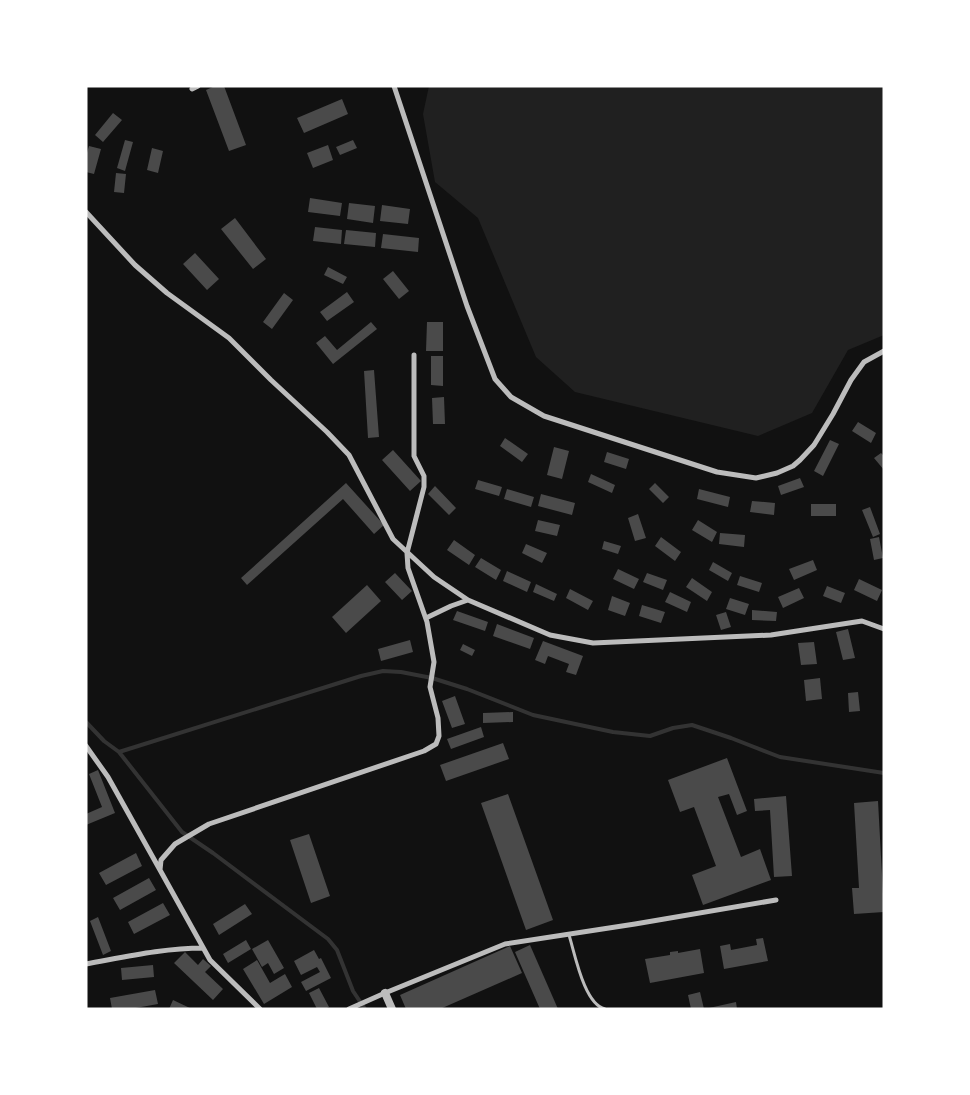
<svg xmlns="http://www.w3.org/2000/svg" width="970" height="1095" viewBox="0 0 970 1095" font-family="'Playfair Display',serif">
<style>
.green{fill:#202020}
.lines{fill:none;stroke-linecap:round;stroke-linejoin:round}
.stream{stroke:#333;stroke-width:4}
.building{fill:#4a4a4a}
.service{stroke:#bcbcbc;stroke-width:3}
.minor{stroke:#bcbcbc;stroke-width:5}
.tertiary{stroke:#bcbcbc;stroke-width:8}
</style>
<rect width="100%" height="100%" fill="#111"/>
<!-- green -->
<path class="green" d="M 429,86 L 884,86 L 884,335 L 848,350 L 812,413 L 758,436 L 575,392 L 536,357 L 478,218 L 435,182 L 423,114 Z"/>
<g class="lines">
<!-- stream -->
<path class="stream" d="M 86,722 L 104,741 L 119,752 L 361,676 L 383,671 L 401,672 L 432,678 L 467,689 L 533,715 L 613,732 L 650,736 L 673,728 L 692,725 L 731,738 L 780,757 L 884,773
M 119,752 L 182,832 L 213,853 L 328,939 L 337,950 L 353,991 L 365,1009"/>
</g>
<!-- building -->
<path class="building" d="M 215,86 L 224,86 L 246,145 L 229,151 L 206,90 Z
M 342,99 L 348,114 L 304,133 L 297,118 Z
M 113,113 L 122,120 L 103,142 L 95,135 Z
M 125,140 L 133,142 L 125,171 L 117,168 Z
M 353,140 L 357,148 L 340,155 L 336,147 Z
M 328,145 L 333,160 L 313,168 L 307,153 Z
M 89,146 L 101,149 L 94,174 L 86,172 L 86,156 Z
M 152,148 L 163,151 L 158,173 L 147,170 Z
M 116,173 L 126,174 L 124,193 L 114,192 Z
M 310,198 L 342,203 L 340,216 L 308,212 Z
M 349,203 L 375,206 L 373,223 L 347,219 Z
M 382,205 L 410,209 L 408,224 L 380,221 Z
M 235,218 L 266,259 L 253,269 L 221,229 Z
M 315,227 L 342,230 L 341,244 L 313,241 Z
M 346,230 L 376,233 L 375,247 L 344,244 Z
M 383,234 L 419,238 L 418,252 L 381,248 Z
M 195,253 L 219,279 L 207,290 L 183,264 Z
M 328,267 L 347,277 L 343,284 L 324,275 Z
M 393,271 L 409,291 L 399,299 L 383,279 Z
M 347,292 L 354,302 L 327,321 L 320,312 Z
M 284,293 L 293,300 L 272,329 L 263,322 Z
M 371,322 L 377,329 L 333,364 L 316,343 L 325,336 L 337,350 Z
M 427,322 L 443,322 L 443,351 L 426,351 Z
M 431,356 L 443,356 L 443,386 L 431,385 Z
M 374,370 L 379,437 L 368,438 L 364,371 Z
M 444,397 L 445,424 L 433,424 L 432,398 Z
M 858,422 L 876,433 L 871,443 L 852,431 Z
M 505,438 L 528,454 L 522,462 L 500,446 Z
M 830,440 L 839,444 L 823,476 L 814,471 Z
M 554,447 L 569,451 L 562,479 L 547,475 Z
M 393,450 L 421,481 L 410,491 L 382,460 Z
M 607,452 L 629,459 L 626,469 L 604,462 Z
M 881,453 L 884,456 L 884,470 L 874,458 Z
M 591,474 L 615,485 L 612,493 L 588,482 Z
M 800,478 L 804,487 L 781,495 L 778,486 Z
M 478,480 L 502,487 L 499,496 L 475,489 Z
M 346,483 L 384,525 L 374,534 L 343,499 L 247,585 L 241,578 Z
M 655,483 L 669,497 L 663,503 L 649,489 Z
M 435,486 L 456,508 L 449,515 L 428,494 Z
M 507,489 L 534,497 L 531,507 L 504,499 Z
M 699,489 L 730,497 L 728,507 L 697,499 Z
M 541,494 L 575,503 L 572,515 L 538,506 Z
M 752,501 L 775,503 L 774,515 L 750,512 Z
M 811,504 L 836,504 L 836,516 L 811,516 Z
M 870,507 L 880,534 L 873,537 L 862,510 Z
M 638,514 L 646,538 L 635,541 L 628,518 Z
M 538,520 L 560,525 L 557,536 L 535,531 Z
M 698,520 L 717,532 L 712,542 L 692,530 Z
M 720,533 L 745,535 L 744,547 L 719,544 Z
M 661,537 L 681,552 L 675,561 L 655,546 Z
M 879,537 L 883,558 L 874,560 L 870,539 Z
M 454,540 L 475,555 L 469,565 L 447,550 Z
M 604,541 L 621,546 L 618,554 L 602,549 Z
M 526,544 L 547,553 L 542,563 L 522,553 Z
M 481,558 L 501,570 L 496,580 L 475,567 Z
M 813,560 L 817,570 L 794,580 L 789,569 Z
M 713,562 L 732,573 L 728,581 L 709,570 Z
M 618,569 L 639,579 L 634,589 L 613,579 Z
M 507,571 L 531,582 L 527,592 L 503,581 Z
M 395,573 L 412,591 L 402,600 L 385,582 Z
M 647,573 L 667,580 L 663,590 L 643,582 Z
M 740,576 L 762,583 L 759,592 L 737,585 Z
M 692,578 L 712,592 L 707,601 L 686,587 Z
M 859,579 L 882,590 L 877,601 L 854,590 Z
M 536,584 L 557,594 L 554,601 L 533,592 Z
M 367,585 L 381,601 L 346,633 L 332,617 Z
M 827,586 L 845,593 L 841,603 L 823,596 Z
M 799,588 L 804,598 L 783,608 L 778,597 Z
M 570,589 L 593,601 L 588,610 L 566,598 Z
M 670,592 L 691,602 L 687,612 L 665,602 Z
M 612,596 L 630,603 L 625,616 L 608,610 Z
M 730,598 L 749,604 L 745,615 L 726,609 Z
M 642,605 L 665,612 L 661,623 L 639,616 Z
M 752,610 L 777,612 L 776,621 L 752,620 Z
M 457,611 L 488,622 L 485,631 L 453,620 Z
M 726,612 L 731,627 L 721,630 L 716,615 Z
M 497,624 L 534,638 L 530,649 L 493,636 Z
M 848,629 L 855,658 L 843,660 L 836,632 Z
M 410,640 L 413,652 L 381,661 L 378,649 Z
M 543,641 L 583,656 L 576,675 L 566,672 L 569,664 L 548,656 L 545,664 L 535,660 Z
M 814,642 L 817,664 L 801,665 L 798,643 Z
M 463,644 L 475,650 L 472,656 L 460,650 Z
M 820,678 L 822,699 L 806,701 L 804,680 Z
M 858,692 L 860,711 L 849,712 L 848,693 Z
M 455,696 L 465,724 L 452,728 L 442,701 Z
M 513,712 L 513,722 L 483,723 L 483,713 Z
M 481,727 L 484,737 L 451,749 L 447,739 Z
M 503,743 L 509,759 L 446,781 L 440,765 Z
M 727,758 L 747,811 L 737,815 L 729,794 L 718,797 L 741,857 L 760,849 L 771,880 L 703,905 L 692,875 L 716,866 L 694,807 L 680,812 L 668,780 Z
M 98,770 L 115,813 L 86,825 L 86,814 L 102,807 L 89,774 Z
M 508,794 L 553,920 L 526,930 L 481,803 Z
M 786,796 L 792,876 L 774,877 L 770,810 L 755,811 L 754,799 Z
M 878,801 L 884,912 L 854,914 L 852,888 L 859,888 L 854,803 Z
M 309,834 L 330,896 L 311,903 L 290,840 Z
M 136,853 L 142,866 L 106,885 L 99,873 Z
M 149,878 L 156,890 L 120,910 L 113,898 Z
M 163,903 L 170,915 L 134,934 L 128,922 Z
M 245,904 L 252,914 L 219,935 L 213,924 Z
M 98,917 L 111,951 L 103,955 L 90,921 Z
M 763,938 L 768,961 L 724,969 L 720,946 L 730,944 L 731,950 L 757,945 L 756,939 Z
M 246,940 L 251,949 L 228,963 L 223,954 Z
M 268,940 L 284,968 L 274,974 L 268,963 L 262,967 L 252,949 Z
M 530,945 L 558,1009 L 540,1009 L 515,952 Z
M 510,946 L 522,973 L 440,1009 L 406,1009 L 400,995 Z
M 700,949 L 704,973 L 650,983 L 645,959 L 670,955 L 670,952 L 678,951 L 678,953 Z
M 314,950 L 319,959 L 321,958 L 331,978 L 306,991 L 301,982 L 320,972 L 317,967 L 301,975 L 294,961 Z
M 185,952 L 198,965 L 203,959 L 211,966 L 205,972 L 223,989 L 213,1000 L 174,963 Z
M 257,960 L 270,983 L 285,974 L 292,987 L 264,1004 L 243,969 Z
M 153,965 L 154,977 L 122,980 L 121,968 Z
M 319,988 L 329,1007 L 325,1009 L 317,1009 L 309,993 Z
M 155,990 L 158,1004 L 130,1009 L 112,1009 L 110,998 Z
M 700,992 L 704,1009 L 691,1009 L 688,995 Z
M 173,1000 L 192,1009 L 169,1009 Z
M 736,1002 L 737,1009 L 709,1009 L 709,1008 Z"/>
<g class="lines">
<!-- service -->
<path class="service" d="M 569,935 C 575,954 584,1004 605,1009"/>
<!-- minor -->
<path class="minor" d="M 394,86 L 467,306 L 495,379 L 511,397 L 544,416 L 717,472 L 756,478 L 777,473 L 793,466 L 800,460 L 814,445 L 833,414 L 851,380 L 864,362 L 884,351
M 192,89 L 198,86
M 86,212 L 135,265 L 167,293 L 229,338 L 271,380 L 327,432 L 349,455 L 393,539 L 434,577 L 468,600 L 550,635 L 593,643 L 771,635 L 862,621 L 884,629
M 426,618 L 451,606 L 468,600
M 86,746 L 108,777 L 160,870
M 86,964 C 125,957 164,948 203,948
M 260,1009 L 210,960 L 160,870 L 161,860 L 175,844 L 209,824 L 424,751 L 436,744 L 439,736 L 438,718 L 430,687 L 434,662 L 427,622 L 408,568 L 407,553 L 424,487 L 424,476 L 414,456 L 414,355
M 349,1009 L 385,993 L 505,944 L 635,924 L 776,900"/>
<!-- tertiary -->
<path class="tertiary" d="M 385,993 L 392,1009"/>
</g>
<!-- border -->
<rect width="970" height="1095" fill="none" stroke="#ffffff" stroke-width="175"/>
</svg>
